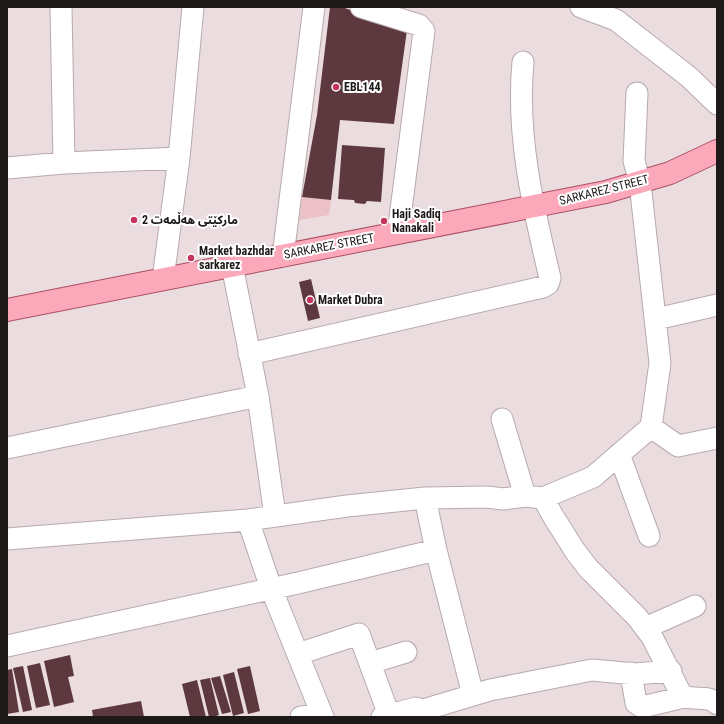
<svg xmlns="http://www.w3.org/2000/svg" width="724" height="724" viewBox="0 0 724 724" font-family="'Roboto Condensed','Noto Sans Arabic',sans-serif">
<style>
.green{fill:#ebc0c6}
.building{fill:#5d393f}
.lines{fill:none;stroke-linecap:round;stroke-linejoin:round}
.minor-casing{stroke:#b8aaac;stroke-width:23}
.major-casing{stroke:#ad5064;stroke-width:24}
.minor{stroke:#fff;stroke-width:21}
.major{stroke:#fca8bb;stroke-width:22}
.poi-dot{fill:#c4355d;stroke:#fff;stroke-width:1.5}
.labels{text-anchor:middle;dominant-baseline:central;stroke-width:4;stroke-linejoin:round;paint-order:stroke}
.poi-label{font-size:12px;font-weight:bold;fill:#1e1919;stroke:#fff;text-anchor:start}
.street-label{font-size:12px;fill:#1e1919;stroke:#fff}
</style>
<rect width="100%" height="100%" fill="#ebdddf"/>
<!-- green -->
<path class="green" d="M 302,197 L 331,200 L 329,215 L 299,220 Z"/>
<!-- building -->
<path class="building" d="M 330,7 L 342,7 L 407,30 L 394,124 L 340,120 L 331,200 L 302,197 L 317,115 Z
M 342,145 L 385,148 L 381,202 L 367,201 L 365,204 L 355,203 L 354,200 L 338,199 Z
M 311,279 L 320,318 L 308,321 L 299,282 Z
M 70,655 L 74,676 L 68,677 L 74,702 L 54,707 L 44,661 Z
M 40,663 L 50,705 L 36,708 L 27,666 Z
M 23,666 L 32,710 L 23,712 L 13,668 Z
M 250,666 L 260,711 L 248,714 L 237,669 Z
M 12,669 L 19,712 L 7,714 L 7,670 Z
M 234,672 L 244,713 L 233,716 L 223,675 Z
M 220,676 L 231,712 L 222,714 L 211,678 Z
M 210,678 L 219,715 L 213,717 L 209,717 L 200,680 Z
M 197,680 L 206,717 L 190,717 L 182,684 Z
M 141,701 L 144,717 L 93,717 L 92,710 Z"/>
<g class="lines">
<defs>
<path id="minor" d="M 61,7 L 64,163
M 361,7 L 419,25 L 424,31 L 398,233
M 581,7 L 616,20 L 689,77 L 717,104
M 7,168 L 64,163 L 179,158
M 283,256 L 314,7
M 232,265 L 258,396 L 275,516
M 163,279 L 179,158 L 193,7
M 656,319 L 717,305
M 249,354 L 543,287 L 548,284 L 550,278 C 533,207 516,135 523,62
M 502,419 L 525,496
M 651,427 L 678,446 L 717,438
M 7,448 L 258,396
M 619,454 L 649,536
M 425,498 L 436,550 L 473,695
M 543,498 L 553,516 L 575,551 L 588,568 L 637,617 L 652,637 L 681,694 C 692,703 707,693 717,704
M 248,520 L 271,588 L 323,717
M 7,539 L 248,520 L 347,506 L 425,498 L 487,497 L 503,499 L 525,496 L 543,498 L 593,477 L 651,427 L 660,363 L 640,183 L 634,161 L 637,93
M 645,628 L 695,606
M 7,646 L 298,583 L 436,550
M 298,654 L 359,634 L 389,715
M 370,663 L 406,652
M 631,673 L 636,703 L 642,707 L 684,697
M 301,717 L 322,715
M 382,717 L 416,708 L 423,710 L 490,690 L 592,670 L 635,674 L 671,671"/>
<path id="major" d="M 7,310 L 606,192 L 670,173 L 717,151"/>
</defs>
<!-- minor casing -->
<use href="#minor" class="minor-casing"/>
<!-- major casing -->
<use href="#major" class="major-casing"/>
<!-- minor -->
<use href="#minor" class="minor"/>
<!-- major -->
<use href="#major" class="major"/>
</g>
<!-- markers -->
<g class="poi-dot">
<circle cx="336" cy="87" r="4"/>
<circle cx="134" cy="220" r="4"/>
<circle cx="384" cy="221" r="4"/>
<circle cx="191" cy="258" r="4"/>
<circle cx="310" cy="300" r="4"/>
</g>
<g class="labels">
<!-- poi labels -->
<g class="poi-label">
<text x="344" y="87">EBL144</text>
<text x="392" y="214">Haji Sadiq<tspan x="392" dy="14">Nanakali</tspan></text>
<text x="142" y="220">مارکێتی هەڵمەت 2</text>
<text x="199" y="251">Market bazhdar<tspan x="199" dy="14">sarkarez</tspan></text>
<text x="318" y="300">Market Dubra</text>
</g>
<!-- street labels -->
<g class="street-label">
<text transform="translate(604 190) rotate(-14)">SARKAREZ STREET</text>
<text transform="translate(329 246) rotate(-11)">SARKAREZ STREET</text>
</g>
</g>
<!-- border -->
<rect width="724" height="724" fill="none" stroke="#1e1919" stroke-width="16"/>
</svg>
